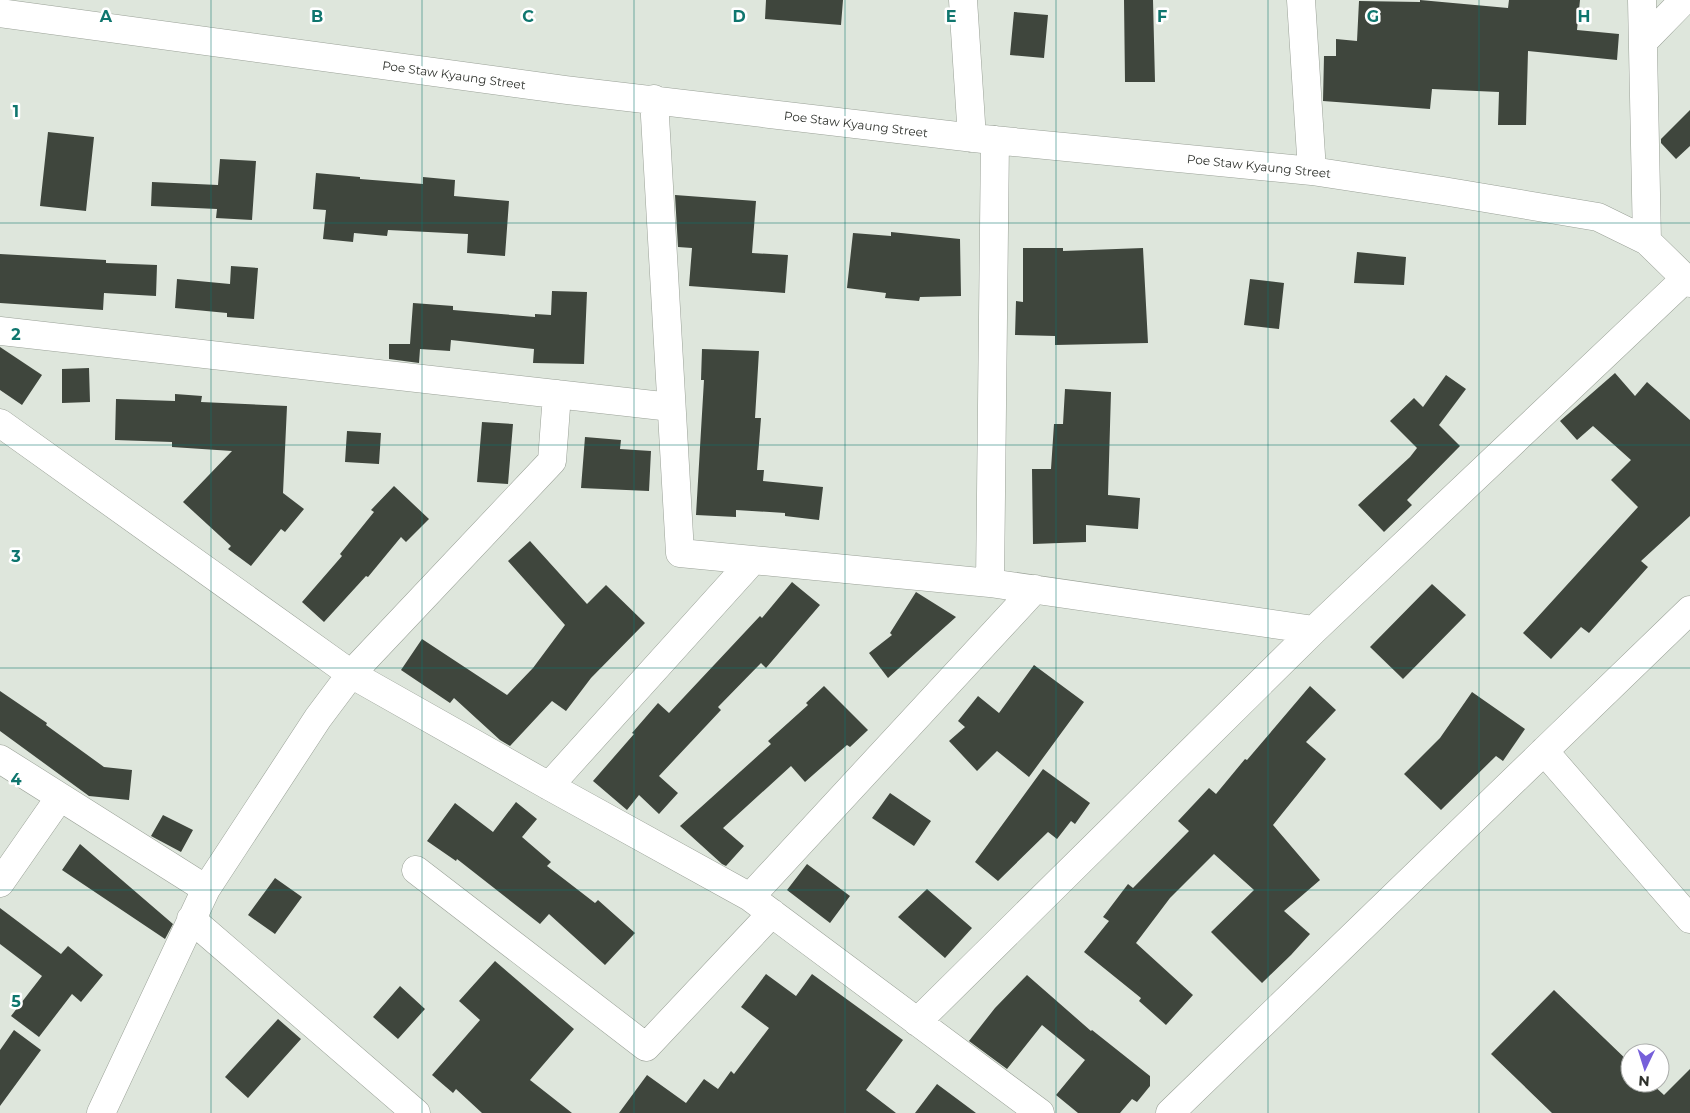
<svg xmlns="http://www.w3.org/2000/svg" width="1690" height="1113" viewBox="0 0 1690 1113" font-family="Montserrat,sans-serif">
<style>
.building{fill:#3f463d}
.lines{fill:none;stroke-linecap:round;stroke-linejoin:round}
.minor-casing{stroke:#9aa197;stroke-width:29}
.minor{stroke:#fff;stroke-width:28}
.grid{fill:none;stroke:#0f766e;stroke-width:1;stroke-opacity:0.55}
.labels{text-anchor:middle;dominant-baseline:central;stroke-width:5;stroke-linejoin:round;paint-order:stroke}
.street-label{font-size:12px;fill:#2e312c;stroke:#fff}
.grid-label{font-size:16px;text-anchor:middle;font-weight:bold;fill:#0f766e;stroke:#fff;stroke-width:5;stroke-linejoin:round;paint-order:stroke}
</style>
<rect width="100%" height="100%" fill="#dee6dc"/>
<!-- building -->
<path class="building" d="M 766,0 L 843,0 L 841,25 L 765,19 Z
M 1124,0 L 1153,0 L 1155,82 L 1125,82 Z
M 1420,0 L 1508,8 L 1509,0 L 1580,0 L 1577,30 L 1619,34 L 1617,60 L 1528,51 L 1526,125 L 1498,125 L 1499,92 L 1432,89 L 1430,109 L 1323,101 L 1324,56 L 1336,56 L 1336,39 L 1357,41 L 1359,1 L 1420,2 Z
M 1014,12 L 1048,15 L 1044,58 L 1010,55 Z
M 1690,110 L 1690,146 L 1676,159 L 1661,143 L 1661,139 Z
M 48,132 L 94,137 L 86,211 L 40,206 Z
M 220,159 L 256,161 L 252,220 L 216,218 L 217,209 L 151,206 L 152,182 L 218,185 Z
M 316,173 L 360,177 L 360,179 L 423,184 L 423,177 L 455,180 L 454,196 L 509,201 L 505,256 L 467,253 L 468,234 L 388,230 L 387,236 L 354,233 L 353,242 L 323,239 L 326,210 L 313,209 Z
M 675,195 L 756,201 L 752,253 L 788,255 L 785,293 L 689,286 L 692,248 L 678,247 Z
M 891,232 L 960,239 L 961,296 L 920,297 L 919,301 L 885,298 L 886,293 L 847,288 L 853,233 L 891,236 Z
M 1023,248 L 1063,248 L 1063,251 L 1143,248 L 1148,343 L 1055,345 L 1055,336 L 1015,335 L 1016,301 L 1023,302 Z
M 1357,252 L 1406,257 L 1404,285 L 1354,283 Z
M 0,254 L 106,260 L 106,263 L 157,265 L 156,296 L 104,293 L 103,310 L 0,303 Z
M 231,266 L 258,268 L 254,319 L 227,317 L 227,313 L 175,308 L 177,279 L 230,284 Z
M 1250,279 L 1284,283 L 1279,329 L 1244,325 Z
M 552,291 L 587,292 L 584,364 L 533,363 L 534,349 L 451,340 L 450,351 L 420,349 L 419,363 L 389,359 L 389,344 L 410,344 L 413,303 L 453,306 L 453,310 L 535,317 L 535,314 L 551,315 Z
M 0,347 L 42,375 L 22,405 L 0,390 Z
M 702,349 L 759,351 L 755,418 L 761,418 L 757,470 L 764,470 L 763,481 L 823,487 L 819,520 L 785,516 L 785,513 L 736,510 L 736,517 L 696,515 L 704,380 L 701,380 Z
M 89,368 L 90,402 L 62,403 L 62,369 Z
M 1615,373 L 1635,396 L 1647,382 L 1690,420 L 1690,516 L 1641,561 L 1648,567 L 1589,633 L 1581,627 L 1551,659 L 1523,633 L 1638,507 L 1611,480 L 1631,460 L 1593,426 L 1577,440 L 1560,421 Z
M 1446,375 L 1466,389 L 1439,425 L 1460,446 L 1407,500 L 1412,505 L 1384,532 L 1358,505 L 1410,457 L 1417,448 L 1390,421 L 1414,398 L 1423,407 Z
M 1065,389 L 1111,392 L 1108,495 L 1140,498 L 1138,529 L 1086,525 L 1086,542 L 1033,544 L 1032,469 L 1051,469 L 1054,424 L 1063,424 Z
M 175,394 L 202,396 L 201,402 L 287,406 L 283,493 L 304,509 L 285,532 L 281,529 L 251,566 L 228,549 L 231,546 L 183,502 L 232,451 L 172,447 L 172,442 L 115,440 L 116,399 L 175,401 Z
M 482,422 L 513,424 L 508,484 L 477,482 Z
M 347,431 L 381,433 L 379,464 L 345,462 Z
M 585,437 L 621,440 L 620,449 L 651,451 L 649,491 L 581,488 Z
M 394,486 L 429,519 L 406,542 L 401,537 L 368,577 L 366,576 L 324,622 L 302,602 L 342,556 L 340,554 L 374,512 L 371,510 Z
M 530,541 L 587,604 L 606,585 L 645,623 L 591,678 L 566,711 L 552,701 L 510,746 L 500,740 L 454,698 L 450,703 L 401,670 L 422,639 L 507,695 L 533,668 L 565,625 L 508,561 Z
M 792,582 L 820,605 L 766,668 L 761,663 L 718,707 L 721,710 L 659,776 L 678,793 L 659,814 L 639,795 L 627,810 L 593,781 L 634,734 L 632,733 L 658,703 L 669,713 L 760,616 L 762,618 Z
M 1432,584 L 1466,615 L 1403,679 L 1370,647 Z
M 916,592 L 956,617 L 888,678 L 869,653 L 892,635 L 890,633 Z
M 1034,665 L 1084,702 L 1029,777 L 997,751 L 977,771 L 949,741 L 965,727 L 958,721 L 978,696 L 999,713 Z
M 824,686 L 868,730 L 850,747 L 847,745 L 805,782 L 791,766 L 723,828 L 744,846 L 726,866 L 722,864 L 680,826 L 771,744 L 768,741 L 808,705 L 806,703 Z
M 1310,686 L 1336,710 L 1306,742 L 1326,759 L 1273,825 L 1320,880 L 1284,911 L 1310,934 L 1291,955 L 1262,983 L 1211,932 L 1254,890 L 1214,854 L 1170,898 L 1136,943 L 1193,995 L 1166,1025 L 1139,1001 L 1141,998 L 1084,952 L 1109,921 L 1103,917 L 1128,884 L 1133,888 L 1189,831 L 1178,821 L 1209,788 L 1216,794 L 1245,759 L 1247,760 Z
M 0,691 L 47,723 L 46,725 L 104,767 L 132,770 L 129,800 L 89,796 L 0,731 Z
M 1472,692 L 1525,729 L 1503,761 L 1496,756 L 1441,810 L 1404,774 L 1440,738 Z
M 1043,769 L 1090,803 L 1075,824 L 1071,821 L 1057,839 L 1048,832 L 998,881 L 975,862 Z
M 890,793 L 931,821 L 914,846 L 872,818 Z
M 516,802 L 537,819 L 522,837 L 551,862 L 547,866 L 595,903 L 598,900 L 635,933 L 605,965 L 549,914 L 540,924 L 457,859 L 456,861 L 427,841 L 455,803 L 493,832 Z
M 163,815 L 193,830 L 181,852 L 151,836 Z
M 80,844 L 173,924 L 165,939 L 62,870 Z
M 807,864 L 850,896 L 830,923 L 787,890 Z
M 275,878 L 302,897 L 275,934 L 248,915 Z
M 927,889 L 972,928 L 945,958 L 898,917 Z
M 0,908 L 61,954 L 68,946 L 103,975 L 81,1002 L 72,994 L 39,1037 L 11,1016 L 42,976 L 0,944 Z
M 495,961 L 574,1029 L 530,1080 L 572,1113 L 482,1113 L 456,1089 L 453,1093 L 432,1075 L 480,1020 L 459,1001 Z
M 766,974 L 796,996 L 812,974 L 903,1040 L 866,1090 L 896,1113 L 619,1113 L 647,1075 L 686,1103 L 704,1079 L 718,1089 L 731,1071 L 734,1074 L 769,1028 L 741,1007 Z
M 1027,975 L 1091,1031 L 1092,1030 L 1150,1076 L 1150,1086 L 1137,1102 L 1132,1099 L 1120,1113 L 1078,1113 L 1056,1095 L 1085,1060 L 1042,1025 L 1007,1069 L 969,1041 L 995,1008 Z
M 400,986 L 425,1009 L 398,1039 L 373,1017 Z
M 1554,990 L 1630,1063 L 1630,1083 L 1651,1083 L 1664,1095 L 1690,1069 L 1690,1113 L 1552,1113 L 1491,1054 Z
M 278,1019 L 301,1039 L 248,1098 L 225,1077 Z
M 14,1030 L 41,1050 L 0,1106 L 0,1050 Z
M 937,1084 L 976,1113 L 915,1113 Z"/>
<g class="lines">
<defs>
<path id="minor" d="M 963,0 L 972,138
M 1301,0 L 1312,171
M 1642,0 L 1647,241
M 0,13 L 566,90 L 983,139 L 1312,171 L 1443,191 L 1598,217 L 1647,241 L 1690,283
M 1643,42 L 1684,0
M 654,99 L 680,553 L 990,583 L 1314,630
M 0,331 L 671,407
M 0,423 L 351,674 L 549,786 L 750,897 L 1040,1113
M 990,583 L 995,140
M 1544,751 L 1690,919
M 0,759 L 206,889
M 549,786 L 753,560
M 416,870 L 646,1047 L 772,913
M 0,883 L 60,797
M 750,897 L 1035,589
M 191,919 L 416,1113
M 917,1022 L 1314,630 L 1685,279
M 101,1113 L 206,889 L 318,718 L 351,674 L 552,461 L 557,394
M 1170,1113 L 1690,610"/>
</defs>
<!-- minor casing -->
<use href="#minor" class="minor-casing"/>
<!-- minor -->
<use href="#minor" class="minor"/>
</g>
<!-- grid -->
<path class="grid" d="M 211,0 L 211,1113M 422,0 L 422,1113M 634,0 L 634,1113M 845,0 L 845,1113M 1056,0 L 1056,1113M 1268,0 L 1268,1113M 1479,0 L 1479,1113M 0,223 L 1690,223M 0,445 L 1690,445M 0,668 L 1690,668M 0,890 L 1690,890"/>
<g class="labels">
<!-- street labels -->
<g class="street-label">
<text transform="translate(454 75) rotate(8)">Poe Staw Kyaung Street</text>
<text transform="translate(856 124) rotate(7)">Poe Staw Kyaung Street</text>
<text transform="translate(1259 166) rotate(6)">Poe Staw Kyaung Street</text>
</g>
</g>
<g class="grid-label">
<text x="106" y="22">A</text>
<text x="317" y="22">B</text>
<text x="528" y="22">C</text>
<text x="739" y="22">D</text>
<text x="951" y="22">E</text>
<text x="1162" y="22">F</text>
<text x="1373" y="22">G</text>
<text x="1584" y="22">H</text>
<text x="16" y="117">1</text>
<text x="16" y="340">2</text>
<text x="16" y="562">3</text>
<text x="16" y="785">4</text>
<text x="16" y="1007">5</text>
</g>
<!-- north arrow -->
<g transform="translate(1645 1068) rotate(184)"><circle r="24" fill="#ffffff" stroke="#abadab"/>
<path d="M0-4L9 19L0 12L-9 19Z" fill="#7660da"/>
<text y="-8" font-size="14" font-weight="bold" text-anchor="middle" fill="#2e312c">N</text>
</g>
</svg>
